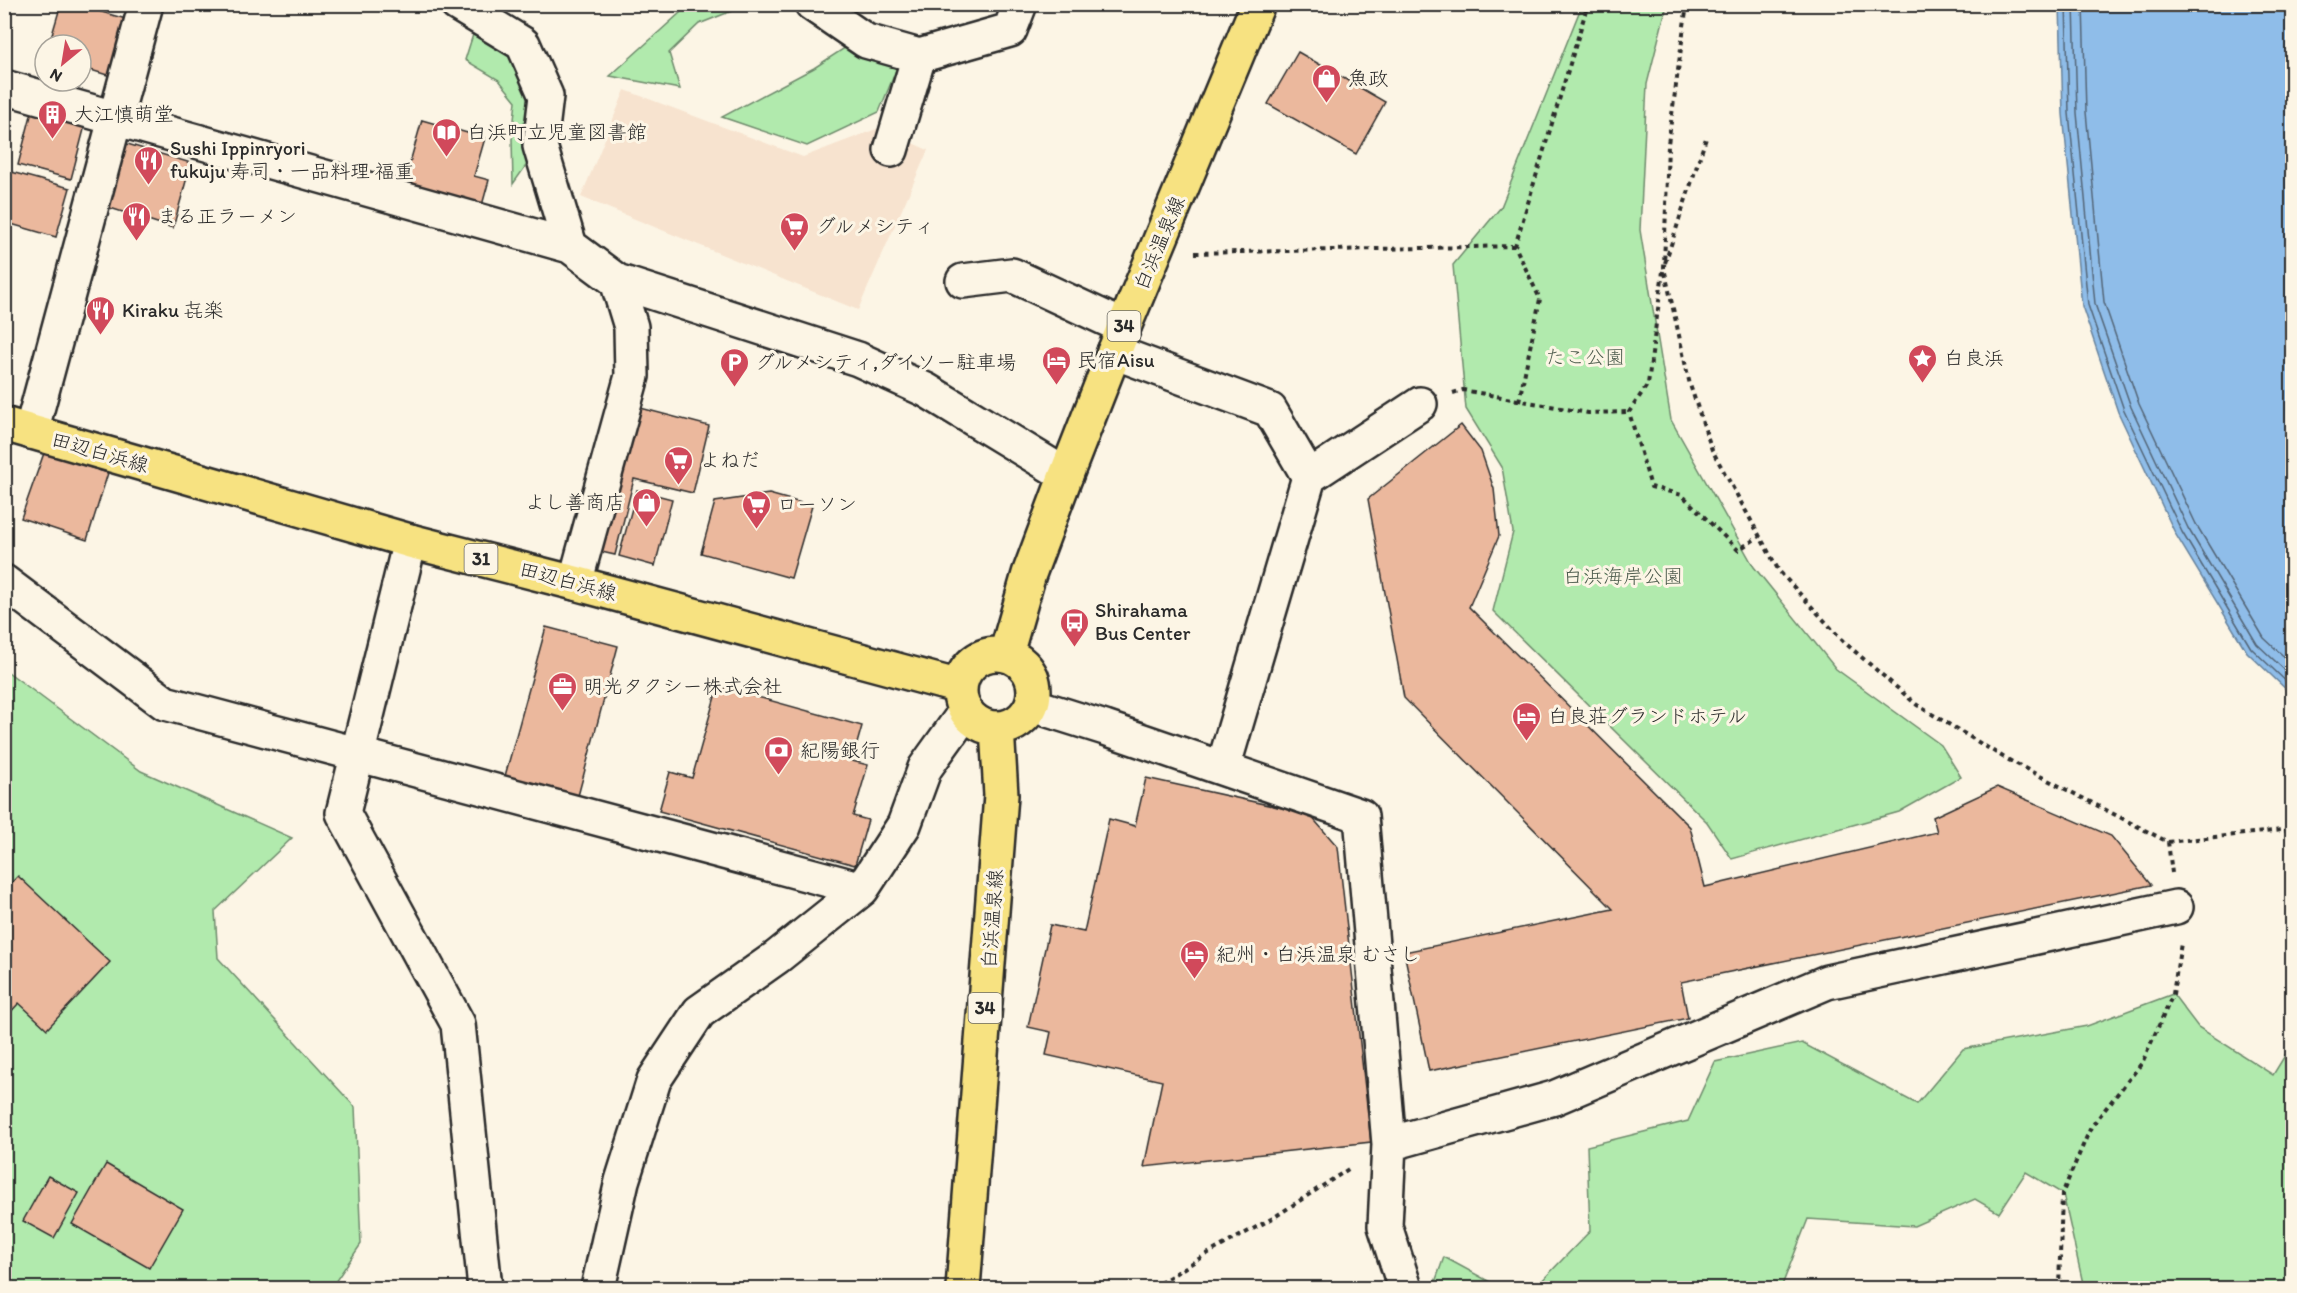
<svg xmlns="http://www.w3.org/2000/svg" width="2297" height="1293" viewBox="0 0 2297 1293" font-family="Itim,'Klee One',sans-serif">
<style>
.built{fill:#f7e3cf}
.green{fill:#b1eaad;stroke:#6e8a6c;stroke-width:1.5}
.water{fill:#8fbde9;stroke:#67839d;stroke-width:1.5}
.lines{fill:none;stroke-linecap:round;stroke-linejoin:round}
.shore{stroke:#536577;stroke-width:1.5}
.building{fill:#ebb89d;stroke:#2b2b2b;stroke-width:1.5}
.minor-casing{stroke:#2b2b2b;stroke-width:38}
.major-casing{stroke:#2b2b2b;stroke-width:38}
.path{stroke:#2b2b2b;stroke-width:4;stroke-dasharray:4.5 4.5;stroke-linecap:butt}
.minor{stroke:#fcf5e5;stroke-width:33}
.major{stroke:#f7e281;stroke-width:33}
.labels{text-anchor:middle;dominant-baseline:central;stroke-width:6;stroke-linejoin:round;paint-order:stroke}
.shield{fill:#fcf5e5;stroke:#6a6863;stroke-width:1.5}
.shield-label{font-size:18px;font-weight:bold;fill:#2b2b2b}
.poi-label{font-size:20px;fill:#2b2b2b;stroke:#fcf5e5;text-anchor:start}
.street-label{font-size:20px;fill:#2b2b2b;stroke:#fcf5e5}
.park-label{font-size:20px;fill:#4c5b4c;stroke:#fcf5e5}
</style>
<rect width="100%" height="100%" fill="#fcf5e5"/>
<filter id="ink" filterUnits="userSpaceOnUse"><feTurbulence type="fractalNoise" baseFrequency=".0167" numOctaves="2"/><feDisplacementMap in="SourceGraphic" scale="12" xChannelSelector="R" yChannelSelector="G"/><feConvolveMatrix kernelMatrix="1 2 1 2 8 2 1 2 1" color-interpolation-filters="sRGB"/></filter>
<g filter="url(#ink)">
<!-- built -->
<path class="built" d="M 625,90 L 803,157 L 879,128 L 928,150 L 858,310 L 581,197 Z"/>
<!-- green -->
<path class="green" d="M 690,4 L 747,5 L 699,24 L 669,53 L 680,89 L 610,76 Z
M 1582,5 L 1667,5 L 1647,84 L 1640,230 L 1671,420 L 1754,567 L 1836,669 L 1941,745 L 1961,777 L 1899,812 L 1732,859 L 1707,822 L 1493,611 L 1513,532 L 1502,467 L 1466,409 L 1453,265 L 1501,207 Z
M 476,25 L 522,44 L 540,146 L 513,184 L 512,139 L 516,101 L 499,80 L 465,60 Z
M 846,47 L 897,68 L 879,112 L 807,146 L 722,117 L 814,68 Z
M 4,669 L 141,771 L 292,838 L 215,911 L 218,958 L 355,1107 L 361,1244 L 331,1288 L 5,1288 Z
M 2173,994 L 2198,1027 L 2273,1075 L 2292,1044 L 2292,1288 L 2084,1288 L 2063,1194 L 2026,1172 L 1999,1213 L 1975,1199 L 1914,1226 L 1808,1219 L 1781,1288 L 1535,1288 L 1590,1231 L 1587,1146 L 1688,1121 L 1715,1062 L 1802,1043 L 1917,1104 L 1963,1049 L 2087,1026 Z
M 1444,1257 L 1501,1288 L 1433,1288 Z"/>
<!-- water -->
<path class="water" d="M 2060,5 L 2292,5 L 2292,695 L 2247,652 L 2176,535 L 2118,412 L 2082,306 L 2063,114 Z"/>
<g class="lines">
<!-- shore -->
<path class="shore" d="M 2066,4 L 2069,113 L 2088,305 L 2124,410 L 2182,532 L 2251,648 L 2292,687
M 2074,4 L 2077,113 L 2095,304 L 2131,407 L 2188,528 L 2257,644 L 2292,677
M 2083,4 L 2086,112 L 2104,302 L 2139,404 L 2196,524 L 2264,638 L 2292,664"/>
</g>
<!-- building -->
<path class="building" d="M 61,4 L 74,4 L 133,21 L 117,78 L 81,67 L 81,45 L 49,45 Z
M 1298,52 L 1385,102 L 1356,154 L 1268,104 Z
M 35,100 L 88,114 L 71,179 L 18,165 Z
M 422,120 L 485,138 L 474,176 L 489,180 L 481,209 L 403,187 Z
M 124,143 L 191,163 L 173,228 L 107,207 Z
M 4,170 L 70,188 L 56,237 L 4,222 Z
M 633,406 L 709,426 L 693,493 L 634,479 L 615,555 L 597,551 Z
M 1461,425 L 1481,451 L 1494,489 L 1499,536 L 1469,607 L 1690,827 L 1705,887 L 1937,832 L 1933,817 L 1997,787 L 2111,836 L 2151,885 L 1681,982 L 1688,1018 L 1429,1071 L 1404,952 L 1613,909 L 1404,698 L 1368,499 Z
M 44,453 L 108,473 L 87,540 L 21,518 Z
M 637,490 L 672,499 L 655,566 L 619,556 Z
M 769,494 L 812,506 L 791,578 L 701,553 L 715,502 Z
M 546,627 L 618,646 L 578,796 L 505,776 Z
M 718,686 L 862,726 L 852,761 L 868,765 L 853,816 L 868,820 L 855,865 L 659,811 L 670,772 L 692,778 Z
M 1146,778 L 1309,814 L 1338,847 L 1371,1142 L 1144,1167 L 1162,1081 L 1046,1055 L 1051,1032 L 1028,1027 L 1050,925 L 1084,932 L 1109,819 L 1135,826 Z
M 18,876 L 110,962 L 47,1029 L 19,1003 L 4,1019 L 4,890 Z
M 106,1164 L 183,1209 L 149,1268 L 72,1224 Z
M 48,1176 L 79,1193 L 54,1238 L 23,1221 Z"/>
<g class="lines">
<defs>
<path id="minor" d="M 457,4 L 523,44 L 546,96 L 540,146 L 570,246
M 812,4 L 866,41 L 919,56 L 1010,30 L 1020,4
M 4,87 L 570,246 L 617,281 L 858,359 L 926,390 L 1066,475
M 891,150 L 919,56
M 963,281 L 1012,275 L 1124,327
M 1114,352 L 1270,410 L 1309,477
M 31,432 L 146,4
M 410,541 L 343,813 L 458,1024 L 485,1288
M 4,582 L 165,703 L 862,889
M 575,583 L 632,376 L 631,327 L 617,281
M 1032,705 L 1105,728 L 1361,816 L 1389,1144 L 1385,1226 L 1405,1288
M 1223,768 L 1309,477 L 1420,404
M 1389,1144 L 1554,1098 L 1827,982 L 2176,907
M 598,1288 L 622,1181 L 654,1080 L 699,1012 L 777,957 L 862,889 L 904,825 L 925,768 L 966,711"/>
<path id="major" d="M 4,424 L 410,541 L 575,583 L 960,687
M960 691a37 37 0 1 1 74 0a37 37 0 1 1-74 0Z
M 1006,654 L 1029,574 L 1066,475 L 1124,327 L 1258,4
M 963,1288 L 1001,795 L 997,728"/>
</defs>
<!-- minor casing -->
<use href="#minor" class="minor-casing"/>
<!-- major casing -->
<use href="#major" class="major-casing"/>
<!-- path -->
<path class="path" d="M 1687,4 L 1668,144 L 1664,268 L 1690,385 L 1712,450 L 1779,571 L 1844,642 L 1917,705 L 2003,757 L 2168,842 L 2172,873
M 1195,253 L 1515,246
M 1665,263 L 1707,135
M 1663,271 L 1648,384 L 1629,412 L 1651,487 L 1682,495 L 1738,550 L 1760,536
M 1453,393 L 1463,390 L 1588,413 L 1629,412
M 1519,401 L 1540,299 L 1515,246 L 1588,4
M 2168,842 L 2292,829
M 1152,1288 L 1205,1255 L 1273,1218 L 1350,1168
M 2059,1288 L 2062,1194 L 2091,1127 L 2142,1063 L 2173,994 L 2181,943"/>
<!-- minor -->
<use href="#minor" class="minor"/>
<!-- major -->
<use href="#major" class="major"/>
</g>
</g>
<!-- icons -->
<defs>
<symbol id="shop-pin" viewBox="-11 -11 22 30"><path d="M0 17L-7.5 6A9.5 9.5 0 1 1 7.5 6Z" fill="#d1495b" stroke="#fcf5e5"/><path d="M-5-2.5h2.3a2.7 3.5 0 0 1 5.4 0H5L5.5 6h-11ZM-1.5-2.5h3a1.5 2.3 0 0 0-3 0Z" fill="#fff"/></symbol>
<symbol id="building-pin" viewBox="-11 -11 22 30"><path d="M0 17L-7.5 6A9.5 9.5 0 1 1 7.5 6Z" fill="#d1495b" stroke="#fcf5e5"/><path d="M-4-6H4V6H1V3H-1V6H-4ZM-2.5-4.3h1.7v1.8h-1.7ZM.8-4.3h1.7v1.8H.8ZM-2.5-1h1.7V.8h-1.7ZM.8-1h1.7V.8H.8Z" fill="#fff"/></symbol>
<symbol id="library-pin" viewBox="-11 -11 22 30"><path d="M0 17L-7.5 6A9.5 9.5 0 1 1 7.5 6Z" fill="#d1495b" stroke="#fcf5e5"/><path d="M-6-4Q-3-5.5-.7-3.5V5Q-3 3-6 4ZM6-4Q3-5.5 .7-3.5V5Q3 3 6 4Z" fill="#fff"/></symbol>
<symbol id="restaurant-pin" viewBox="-11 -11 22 30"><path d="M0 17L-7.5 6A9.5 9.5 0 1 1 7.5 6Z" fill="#d1495b" stroke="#fcf5e5"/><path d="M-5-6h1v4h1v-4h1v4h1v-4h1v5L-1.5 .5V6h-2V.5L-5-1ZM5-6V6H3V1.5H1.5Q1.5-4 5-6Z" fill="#fff"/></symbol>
<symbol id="supermarket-pin" viewBox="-11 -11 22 30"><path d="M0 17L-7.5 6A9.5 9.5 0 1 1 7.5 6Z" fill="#d1495b" stroke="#fcf5e5"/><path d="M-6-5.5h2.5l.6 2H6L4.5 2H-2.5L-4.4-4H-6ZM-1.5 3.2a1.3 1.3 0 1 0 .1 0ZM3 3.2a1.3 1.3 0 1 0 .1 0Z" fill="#fff"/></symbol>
<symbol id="sight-pin" viewBox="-11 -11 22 30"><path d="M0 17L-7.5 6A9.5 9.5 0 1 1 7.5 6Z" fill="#d1495b" stroke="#fcf5e5"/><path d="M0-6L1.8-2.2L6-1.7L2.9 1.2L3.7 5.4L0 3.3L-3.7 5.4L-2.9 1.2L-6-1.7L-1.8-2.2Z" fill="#fff"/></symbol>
<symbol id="hotel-pin" viewBox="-11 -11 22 30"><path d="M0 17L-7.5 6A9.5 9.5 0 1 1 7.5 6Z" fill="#d1495b" stroke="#fcf5e5"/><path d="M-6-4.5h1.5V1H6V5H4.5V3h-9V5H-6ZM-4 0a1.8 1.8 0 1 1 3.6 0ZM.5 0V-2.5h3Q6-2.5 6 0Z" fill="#fff"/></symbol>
<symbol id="parking-pin" viewBox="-11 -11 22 30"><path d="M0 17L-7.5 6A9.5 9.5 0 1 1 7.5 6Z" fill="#d1495b" stroke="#fcf5e5"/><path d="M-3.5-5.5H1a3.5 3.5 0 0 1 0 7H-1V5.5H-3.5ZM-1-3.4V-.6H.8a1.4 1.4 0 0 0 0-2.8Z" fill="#fff"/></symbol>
<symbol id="bus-pin" viewBox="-11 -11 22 30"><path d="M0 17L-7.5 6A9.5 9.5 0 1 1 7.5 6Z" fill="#d1495b" stroke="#fcf5e5"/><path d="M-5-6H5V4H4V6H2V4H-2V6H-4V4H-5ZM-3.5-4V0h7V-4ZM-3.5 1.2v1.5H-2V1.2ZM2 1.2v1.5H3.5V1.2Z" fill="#fff"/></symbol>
<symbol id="office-pin" viewBox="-11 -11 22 30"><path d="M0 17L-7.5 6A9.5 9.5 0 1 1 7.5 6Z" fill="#d1495b" stroke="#fcf5e5"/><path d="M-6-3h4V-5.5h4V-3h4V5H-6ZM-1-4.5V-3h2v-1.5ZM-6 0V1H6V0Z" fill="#fff"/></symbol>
<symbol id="bank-pin" viewBox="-11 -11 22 30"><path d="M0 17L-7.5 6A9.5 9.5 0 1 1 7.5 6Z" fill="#d1495b" stroke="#fcf5e5"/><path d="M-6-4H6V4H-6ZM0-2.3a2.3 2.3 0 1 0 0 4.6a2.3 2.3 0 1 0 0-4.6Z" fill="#fff"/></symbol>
</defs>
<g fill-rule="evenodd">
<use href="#shop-pin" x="1310" y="62" width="33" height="45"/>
<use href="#building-pin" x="36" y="98" width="33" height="45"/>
<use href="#library-pin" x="430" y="116" width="33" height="45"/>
<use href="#restaurant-pin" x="132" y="144" width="33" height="45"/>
<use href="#restaurant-pin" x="120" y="200" width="33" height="45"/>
<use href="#supermarket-pin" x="778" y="210" width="33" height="45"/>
<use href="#restaurant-pin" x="84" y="294" width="33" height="45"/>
<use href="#sight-pin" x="1906" y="342" width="33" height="45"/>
<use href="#hotel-pin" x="1040" y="344" width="33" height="45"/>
<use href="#parking-pin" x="718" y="346" width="33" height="45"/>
<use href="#supermarket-pin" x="662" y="444" width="33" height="45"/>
<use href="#shop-pin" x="630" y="486" width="33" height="45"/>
<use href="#supermarket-pin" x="740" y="488" width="33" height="45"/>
<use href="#bus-pin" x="1058" y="606" width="33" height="45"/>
<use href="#office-pin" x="546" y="670" width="33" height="45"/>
<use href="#hotel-pin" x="1510" y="700" width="33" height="45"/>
<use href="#bank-pin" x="762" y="734" width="33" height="45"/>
<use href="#hotel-pin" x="1178" y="938" width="33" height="45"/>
</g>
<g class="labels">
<!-- shield labels -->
<g class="shield">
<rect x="1107.5" y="311" width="33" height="30" rx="4.5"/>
<rect x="464.5" y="544" width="33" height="30" rx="4.5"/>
<rect x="968.5" y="993" width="33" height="30" rx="4.5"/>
</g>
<g class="shield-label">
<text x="1124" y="326">34</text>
<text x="481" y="559">31</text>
<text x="985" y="1008">34</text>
</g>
<!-- poi labels -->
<g class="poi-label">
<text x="1348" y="78">魚政</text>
<text x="74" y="114">大江慎萌堂</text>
<text x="467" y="132">白浜町立児童図書館</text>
<text x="170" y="148">Sushi Ippinryori<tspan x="170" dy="23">fukuju 寿司・一品料理 福重</tspan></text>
<text x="157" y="216">まる正ラーメン</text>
<text x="816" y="226">グルメシティ</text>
<text x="122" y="310">Kiraku 㐂楽</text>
<text x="1944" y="358">白良浜</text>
<text x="1077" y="360">民宿Aisu</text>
<text x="755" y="362">グルメシティ,ダイソー駐車場</text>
<text x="700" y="460">よねだ</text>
<text x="625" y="502" text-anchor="end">よし善商店</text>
<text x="777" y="504">ローソン</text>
<text x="1095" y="610">Shirahama<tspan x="1095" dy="23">Bus Center</tspan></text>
<text x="583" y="686">明光タクシー株式会社</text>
<text x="1548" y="716">白良荘グランドホテル</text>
<text x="800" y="750">紀陽銀行</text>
<text x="1216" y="954">紀州・白浜温泉 むさし</text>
</g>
<!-- street labels -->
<g class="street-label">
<text transform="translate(1159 243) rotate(-67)">白浜温泉線</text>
<text transform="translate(100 452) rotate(16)">田辺白浜線</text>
<text transform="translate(568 581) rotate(15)">田辺白浜線</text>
<text transform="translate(992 919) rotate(-86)">白浜温泉線</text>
</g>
<!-- park labels -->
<g class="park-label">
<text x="1585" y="357">たこ公園</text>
<text x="1623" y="576">白浜海岸公園</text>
</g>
</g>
<!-- margin -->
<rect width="2297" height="1293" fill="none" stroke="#fcf5e5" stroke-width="24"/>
<rect x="12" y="12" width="2273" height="1269" fill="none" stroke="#2b2b2b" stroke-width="2" filter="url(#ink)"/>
<!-- north arrow -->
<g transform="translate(63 63) rotate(210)"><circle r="28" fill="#fcf5e5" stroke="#a8a49b" stroke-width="1.5"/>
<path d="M0-4.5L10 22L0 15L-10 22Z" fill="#d1495b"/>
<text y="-9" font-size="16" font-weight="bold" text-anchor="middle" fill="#2b2b2b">N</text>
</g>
</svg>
